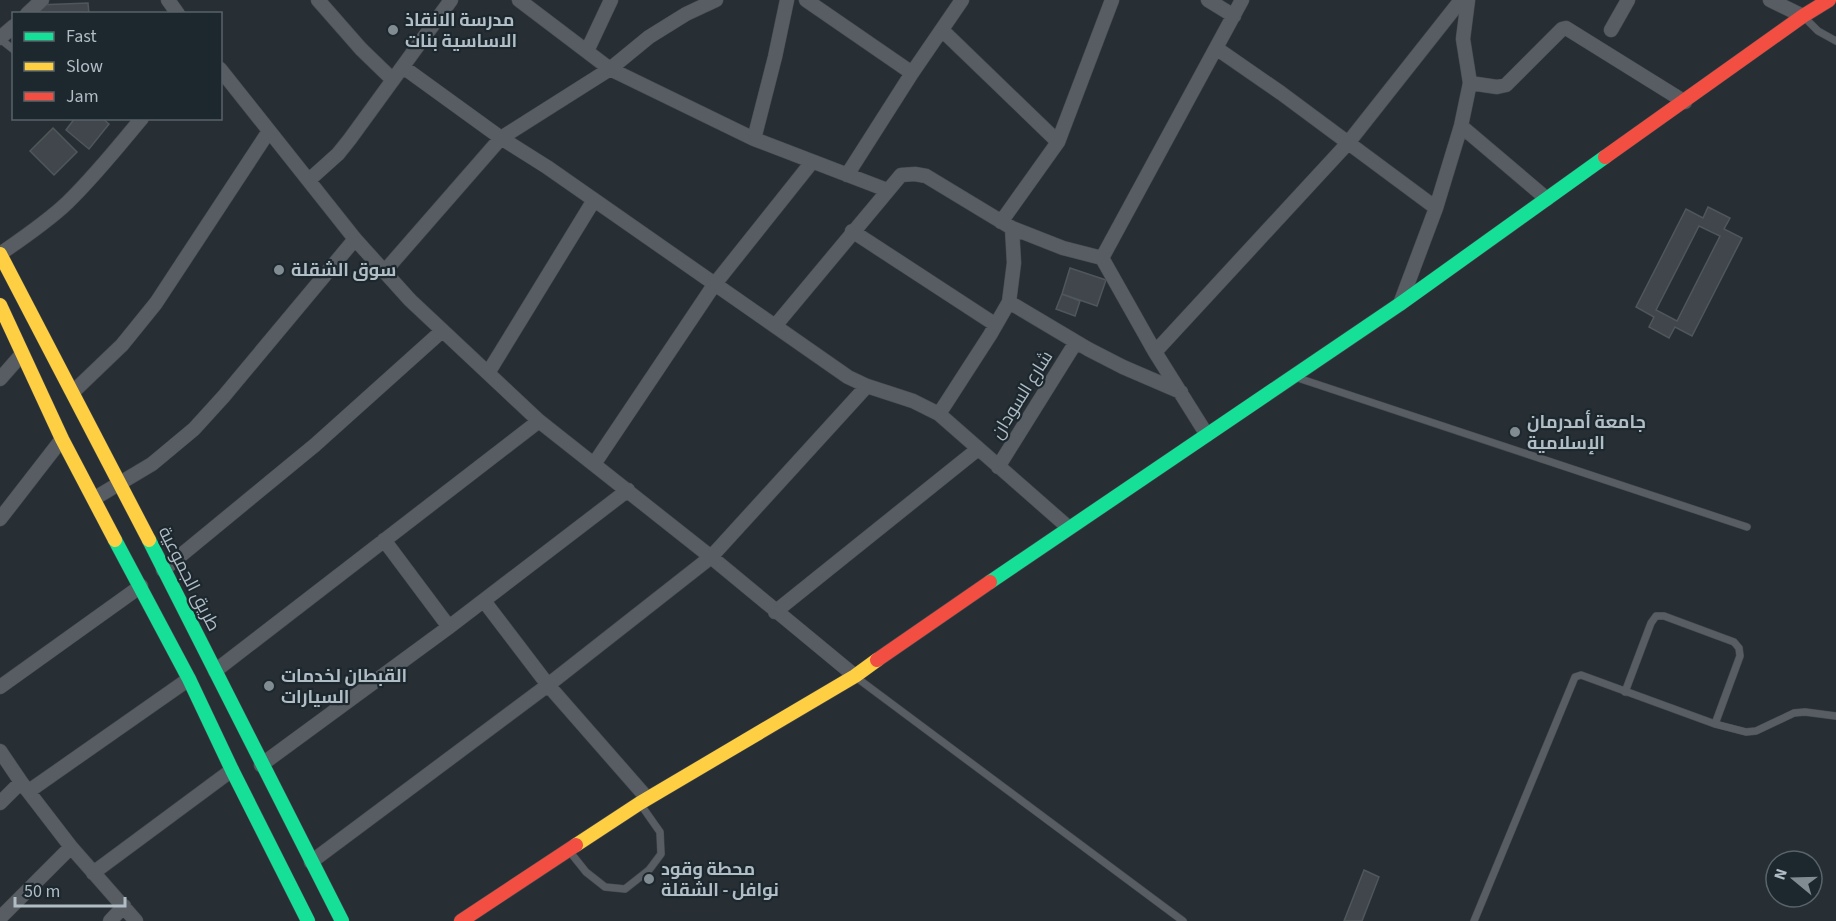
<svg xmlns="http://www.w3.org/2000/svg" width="1836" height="921" viewBox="0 0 1836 921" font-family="'Source Sans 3',Cairo,sans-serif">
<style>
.building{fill:#40464b;stroke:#50575b;stroke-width:1.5;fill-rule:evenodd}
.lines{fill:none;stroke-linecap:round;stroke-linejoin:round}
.lane-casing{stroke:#464b4f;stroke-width:8}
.street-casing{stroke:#464b4f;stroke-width:15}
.fast-casing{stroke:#464b4f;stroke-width:15}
.slow-casing{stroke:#464b4f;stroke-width:15}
.jam-casing{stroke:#464b4f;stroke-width:15}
.lane{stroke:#575d62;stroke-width:7}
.street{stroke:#575d62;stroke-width:14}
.fast{stroke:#16e098;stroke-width:14}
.slow{stroke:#ffcf43;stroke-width:14}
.jam{stroke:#f24e42;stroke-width:14}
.poi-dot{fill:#818b92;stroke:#1c272e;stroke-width:2}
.labels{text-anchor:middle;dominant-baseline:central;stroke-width:4.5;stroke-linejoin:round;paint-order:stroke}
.poi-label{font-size:18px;font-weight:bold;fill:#b1bdc5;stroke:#1c272e;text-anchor:start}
.street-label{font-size:18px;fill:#b1bdc5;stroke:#1c272e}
</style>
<rect width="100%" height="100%" fill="#282f34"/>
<!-- building -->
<path class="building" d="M 88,3 L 89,14 L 38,14 L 37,5 Z
M 75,118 L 102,118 L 109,124 L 89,149 L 66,130 Z
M 53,128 L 77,152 L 54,175 L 30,151 Z
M 1708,207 L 1730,218 L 1724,229 L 1742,238 L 1692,336 L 1675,327 L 1669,338 L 1649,327 L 1654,317 L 1636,307 L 1686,209 L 1703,218 ZM 1699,226 L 1720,236 L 1677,321 L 1656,310 Z
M 1070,268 L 1106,280 L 1097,306 L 1062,294 Z
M 1062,294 L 1080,301 L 1075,316 L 1056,309 Z
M 1364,870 L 1379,877 L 1362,921 L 1344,921 Z"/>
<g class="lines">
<defs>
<path id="lane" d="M 1805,18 L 1818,31 L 1836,41
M 0,39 L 14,50
M 1298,378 L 1747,527
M 857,678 L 1183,921
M 1625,692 L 1651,623 L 1656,616 L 1664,616 L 1734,642 L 1739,648 L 1740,656 L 1715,724
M 570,852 L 586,872 L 605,887 L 625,889 L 649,870 L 661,854 L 660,832 L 641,805
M 1474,921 L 1575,677 L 1581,675 L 1715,724 L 1746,732 L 1756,731 L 1794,713 L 1805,712 L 1836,716"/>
<path id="street" d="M 168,0 L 178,14
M 318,0 L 361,49 L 393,80
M 519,0 L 610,69 L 754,139 L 887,190
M 806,0 L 912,73
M 1208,0 L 1234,16
M 1770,0 L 1803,16
M 27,14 L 42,0
M 942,30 L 1058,142
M 1611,30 L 1628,0
M 0,38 L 14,26
M 1216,48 L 1281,93 L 1436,208
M 587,51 L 611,0
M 403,67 L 501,138 L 547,167 L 848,377 L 867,386 L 913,401 L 939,414 L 1069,528
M 220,69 L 355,239 L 410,300 L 539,421 L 711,557 L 855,676
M 1470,83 L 1497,87 L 1506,85 L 1562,29 L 1566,28 L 1685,102
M 1461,126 L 1547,199
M 754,139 L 775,57 L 787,0
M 847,175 L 912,73 L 962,0
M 309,180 L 338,154 L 350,139 L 451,0
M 1001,222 L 1058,142 L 1112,0
M 852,231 L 996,325
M 0,254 C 23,238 47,222 67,203 C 94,177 118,147 142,118
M 384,272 L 501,138 L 610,69 L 649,37 L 686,14 L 716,0
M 1009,302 L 1088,349 L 1123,367 L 1181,392
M 1400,304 L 1436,208 L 1461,126 L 1470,83 L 1463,39 L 1468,0
M 775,326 L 901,175 L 915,174 L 926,176 L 1012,228 L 1063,248 L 1102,258
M 1155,352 L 1102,258 L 1242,0
M 488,373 L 594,200
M 0,379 L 22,354
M 74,391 L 122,345 L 156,303 L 269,131
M 939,414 L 990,335 L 1009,302 L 1014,263 L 1012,228
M 1207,435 L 1155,352 L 1348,143 L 1461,0
M 594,464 L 714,285 L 812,162
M 998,467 L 1076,342
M 95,498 L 152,464 L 194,429 L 224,396 L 355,239
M 0,519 L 62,439
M 384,540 L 449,627
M 163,570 L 315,445 L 442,331
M 484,601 L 548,685 L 647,798
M 775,612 L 978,449
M 215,671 L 539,421
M 0,687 L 141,586
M 0,751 L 21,782 L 71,847 L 136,921
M 261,765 L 449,627 L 628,490
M 29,791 L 189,679
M 0,803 L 21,782
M 311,862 L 548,685 L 711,557 L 867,386
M 93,873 L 232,770
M 0,918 L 71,847
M 110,921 L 124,906"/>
<path id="fast" d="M 115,540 L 189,679 L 232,770 L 308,921
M 149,540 L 342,921
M 990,582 L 1400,304 L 1605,157"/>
<path id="slow" d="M 0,254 L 149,540
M 0,305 L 62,439 L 115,540
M 576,845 L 640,803 L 855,676 L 877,660"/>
<path id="jam" d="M 1605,157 L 1803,16 L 1829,0
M 877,660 L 990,582
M 461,921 L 576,845"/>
</defs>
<!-- lane casing -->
<use href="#lane" class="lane-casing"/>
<!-- street casing -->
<use href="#street" class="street-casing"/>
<!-- fast casing -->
<use href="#fast" class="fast-casing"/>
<!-- slow casing -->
<use href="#slow" class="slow-casing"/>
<!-- jam casing -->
<use href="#jam" class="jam-casing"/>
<!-- lane -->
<use href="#lane" class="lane"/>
<!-- street -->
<use href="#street" class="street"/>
<!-- fast -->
<use href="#fast" class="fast"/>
<!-- slow -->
<use href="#slow" class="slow"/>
<!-- jam -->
<use href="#jam" class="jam"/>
</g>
<!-- markers -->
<g class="poi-dot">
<circle cx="393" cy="30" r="6"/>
<circle cx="279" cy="270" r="6"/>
<circle cx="1515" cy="432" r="6"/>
<circle cx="269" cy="686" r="6"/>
<circle cx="649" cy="879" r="6"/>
</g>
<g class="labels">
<!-- poi labels -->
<g class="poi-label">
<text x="405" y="20">مدرسة الانقاذ<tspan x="405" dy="21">الاساسية بنات</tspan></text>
<text x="291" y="270">سوق الشقلة</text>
<text x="1527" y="422">جامعة أمدرمان<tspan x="1527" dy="21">الإسلامية</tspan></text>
<text x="281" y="676">القبطان لخدمات<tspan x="281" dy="21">السيارات</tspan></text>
<text x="661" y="869">محطة وقود<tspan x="661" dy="21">نوافل - الشقلة</tspan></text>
</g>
<!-- street labels -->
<g class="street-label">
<text transform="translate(1022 395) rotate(-58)">شارع السودان</text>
<text transform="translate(189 579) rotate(63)">طريق الجموعية</text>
</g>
</g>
<!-- legend -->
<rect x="12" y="12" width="210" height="108" fill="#1c272e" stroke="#58636a" stroke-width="1.5"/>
<rect x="24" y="32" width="30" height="9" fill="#16e098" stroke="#58636a" stroke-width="1.5"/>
<text x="66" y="42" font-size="18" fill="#b1bdc5">Fast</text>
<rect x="24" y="62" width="30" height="9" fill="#ffcf43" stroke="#58636a" stroke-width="1.5"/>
<text x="66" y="72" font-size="18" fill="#b1bdc5">Slow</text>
<rect x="24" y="92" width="30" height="9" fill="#f24e42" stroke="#58636a" stroke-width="1.5"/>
<text x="66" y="102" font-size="18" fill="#b1bdc5">Jam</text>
<!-- north arrow -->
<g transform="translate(1794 879) rotate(289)"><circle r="28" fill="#1c272e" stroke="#58636a" stroke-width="1.5"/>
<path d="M0-4.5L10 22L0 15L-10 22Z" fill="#818b92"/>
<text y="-9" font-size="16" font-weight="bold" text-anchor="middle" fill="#b1bdc5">N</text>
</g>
<!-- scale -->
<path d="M15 897v9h110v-9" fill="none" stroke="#b1bdc5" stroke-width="3"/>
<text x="24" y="897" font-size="18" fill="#b1bdc5" stroke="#1c272e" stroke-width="4.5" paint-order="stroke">50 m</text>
</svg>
